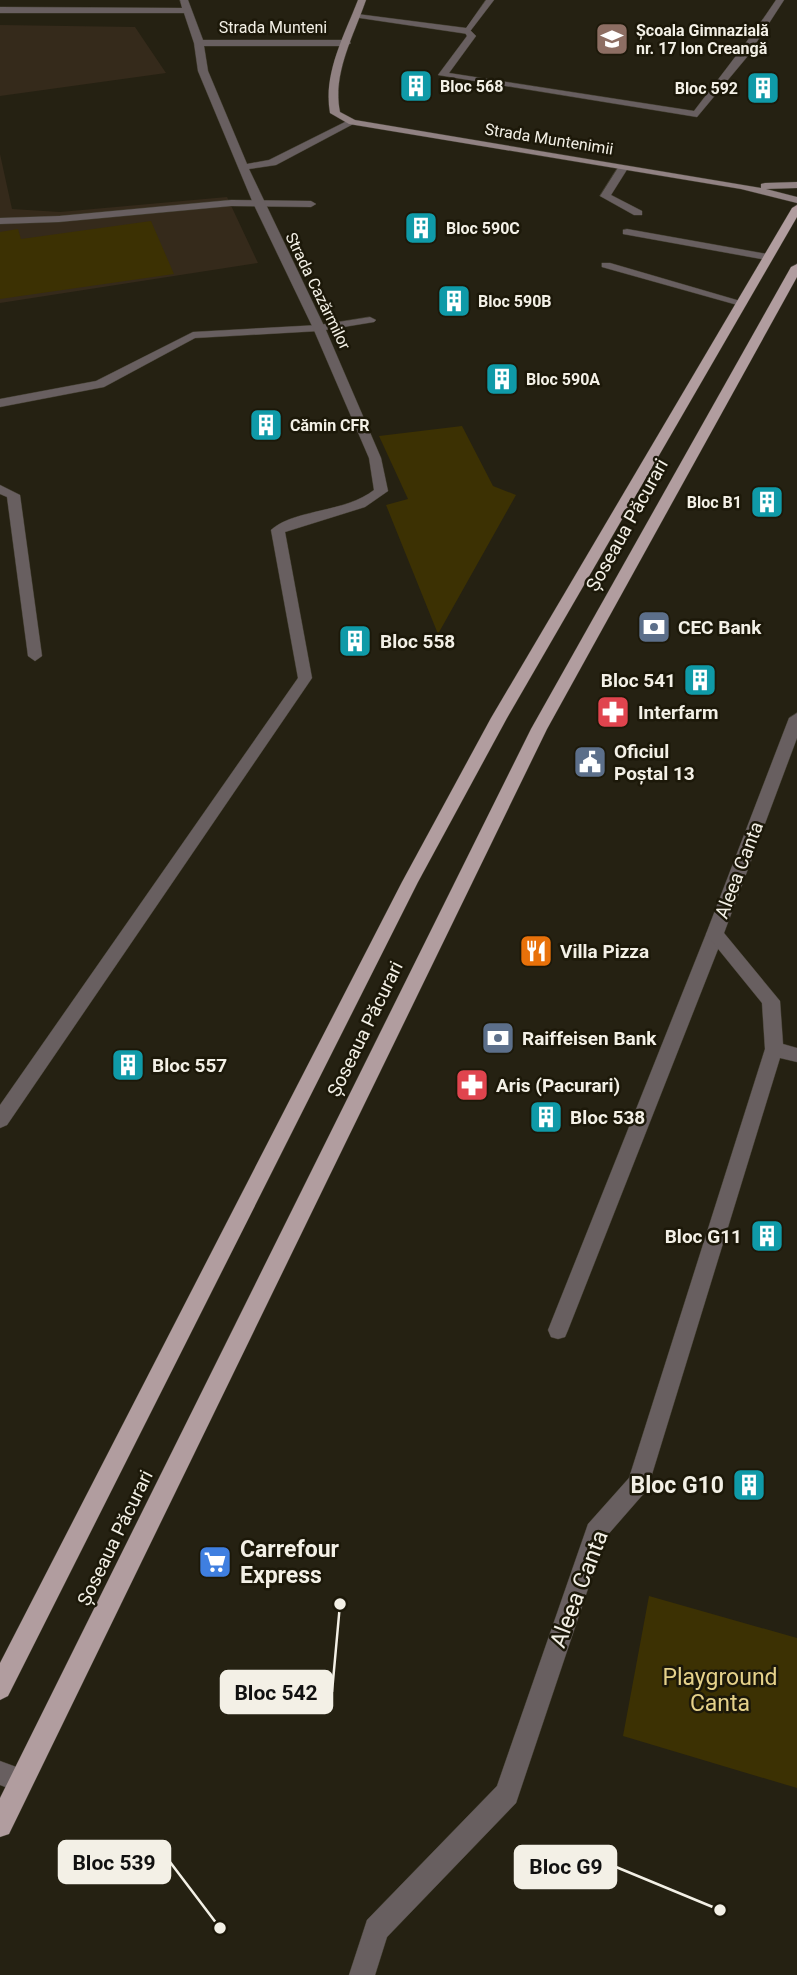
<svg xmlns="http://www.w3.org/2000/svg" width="797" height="1975" viewBox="0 0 797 1975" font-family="Roboto,sans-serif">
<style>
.industrial{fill:#352a1b}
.green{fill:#3c3103}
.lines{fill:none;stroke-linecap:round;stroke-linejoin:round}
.lane-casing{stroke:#423e30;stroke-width:1}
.street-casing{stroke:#423e30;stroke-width:1}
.secondary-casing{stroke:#423e30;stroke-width:1}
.primary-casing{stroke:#423e30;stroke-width:1}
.lane{fill:#685f60;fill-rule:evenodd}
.street{fill:#685f60;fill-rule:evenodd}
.secondary{fill:#918283;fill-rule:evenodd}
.primary{fill:#b19d9f;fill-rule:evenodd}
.labels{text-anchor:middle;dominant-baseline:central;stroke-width:5;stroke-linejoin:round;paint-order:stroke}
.far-street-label{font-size:16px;fill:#f3f0e6;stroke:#1c1809}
.far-poi-label{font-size:16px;font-weight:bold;fill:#f3f0e6;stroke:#1c1809;text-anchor:start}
.street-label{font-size:19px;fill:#f3f0e6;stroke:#1c1809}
.poi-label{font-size:19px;font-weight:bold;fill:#f3f0e6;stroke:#1c1809;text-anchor:start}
.near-poi-label{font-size:23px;font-weight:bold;fill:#f3f0e6;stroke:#1c1809;text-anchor:end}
.near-street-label{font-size:23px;fill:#f3f0e6;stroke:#1c1809}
.near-park-label{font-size:23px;fill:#e5d18a;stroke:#1c1809}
.leader{fill:none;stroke:#f3f0e6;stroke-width:2.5}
.callout-dot{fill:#f3f0e6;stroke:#1c1809;stroke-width:2.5}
.callout{fill:#f3f0e6;stroke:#f3f0e6;stroke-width:2.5}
.callout-label{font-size:21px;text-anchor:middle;font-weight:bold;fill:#111}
</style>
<rect width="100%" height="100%" fill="#252112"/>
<!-- industrial -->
<path class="industrial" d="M 0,25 L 135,27 L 166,73 L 0,96 Z
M 0,154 L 12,209 L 60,212 L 227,197 L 258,263 L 0,303 Z"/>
<!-- green -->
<path class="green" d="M 151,221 L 174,274 L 0,299 L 0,232 L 18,229 L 21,239 Z
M 462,426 L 493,486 L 516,495 L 438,634 L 386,505 L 408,499 L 379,436 Z
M 649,1596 L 797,1638 L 797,1788 L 623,1736 Z"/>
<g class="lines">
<defs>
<path id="lane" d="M 776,0 L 784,0 L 747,57 L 697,117 L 438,75 L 467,36 L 464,31 L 468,28 L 476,36 L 449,73 L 694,111 C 722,74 750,39 776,0 Z
M 619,166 L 628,168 L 611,195 L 642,211 L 642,215 L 634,215 L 600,196 Z
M 231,200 L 311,201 L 316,204 L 311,207 L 231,206 L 59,222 L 0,224 L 0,218 L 59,216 Z
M 627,229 L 767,254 L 772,257 L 767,260 L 623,234 L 623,230 Z
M 602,263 L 610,263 L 747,303 L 741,306 L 602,267 Z
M 370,317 L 376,320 L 374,322 L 319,331 L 195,338 L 104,387 L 0,407 L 0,399 L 96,381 L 193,332 L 319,325 Z
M 0,485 L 20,495 L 42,656 L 35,661 L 28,656 L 7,497 L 0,494 Z
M 715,928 L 721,930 L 724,934 L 568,1330 L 565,1337 L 558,1339 L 551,1337 L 548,1330 L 706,934 L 709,930 Z"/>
<path id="street" d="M 180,0 L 188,0 L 203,40 L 346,40 L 351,43 L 346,46 L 204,46 L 208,71 L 247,164 L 269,160 L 349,120 L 357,122 L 276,165 L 249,169 L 325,328 L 381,458 L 388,491 L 365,507 L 285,532 L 312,678 L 7,1125 L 0,1128 L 0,1105 L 298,678 L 271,530 C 294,509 345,513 374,490 L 369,458 L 313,328 L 253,203 L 198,71 L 194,43 L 184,13 L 0,13 L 0,7 L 182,8 Z
M 486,0 L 494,0 L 468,34 L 353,17 L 357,14 L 466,28 Z
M 797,713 L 797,738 L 724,933 L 780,1001 L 783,1044 L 797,1048 L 797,1062 L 780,1058 L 649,1484 L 646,1491 L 605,1538 L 516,1803 L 387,1937 L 375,1975 L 349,1975 L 367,1920 L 497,1786 L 588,1524 L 629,1478 L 765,1049 L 762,1003 L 706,934 L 789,718 Z
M 0,1761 L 30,1772 L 33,1781 L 30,1790 L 21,1793 L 0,1785 Z"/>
<path id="secondary" d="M 358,0 L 366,0 C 354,35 332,74 340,112 L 355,120 L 761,188 L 761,184 L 765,183 L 797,182 L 797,188 L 766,189 L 797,197 L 797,203 L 741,189 L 349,124 L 330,113 C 323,74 344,36 358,0 Z"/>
<path id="primary" d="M 797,205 L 797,217 L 507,718 L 418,882 L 8,1696 L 0,1700 L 0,1663 L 402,882 L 491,718 L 792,208 Z
M 797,264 L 797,277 L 547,729 L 9,1834 L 0,1837 L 0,1798 L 531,729 L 791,267 Z"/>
</defs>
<!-- lane casing -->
<use href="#lane" class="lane-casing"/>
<!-- street casing -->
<use href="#street" class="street-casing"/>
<!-- secondary casing -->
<use href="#secondary" class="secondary-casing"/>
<!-- primary casing -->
<use href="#primary" class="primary-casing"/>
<!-- lane -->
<use href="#lane" class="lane"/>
<!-- street -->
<use href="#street" class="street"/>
<!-- secondary -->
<use href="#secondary" class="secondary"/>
<!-- primary -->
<use href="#primary" class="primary"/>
</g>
<!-- icons -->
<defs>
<symbol id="school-square" viewBox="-11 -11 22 22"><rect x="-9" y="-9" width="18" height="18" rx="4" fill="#8d6e63" stroke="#1c1809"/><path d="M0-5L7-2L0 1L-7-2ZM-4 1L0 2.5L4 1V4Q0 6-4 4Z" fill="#fff"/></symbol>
<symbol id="building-square" viewBox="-11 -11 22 22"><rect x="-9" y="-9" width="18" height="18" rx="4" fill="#0f9aa8" stroke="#1c1809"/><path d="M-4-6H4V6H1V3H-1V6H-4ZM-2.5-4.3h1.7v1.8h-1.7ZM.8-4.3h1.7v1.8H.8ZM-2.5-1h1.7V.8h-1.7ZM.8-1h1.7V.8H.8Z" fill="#fff"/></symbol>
<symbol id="bank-square" viewBox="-11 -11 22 22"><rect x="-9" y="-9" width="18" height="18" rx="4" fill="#5c6f8a" stroke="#1c1809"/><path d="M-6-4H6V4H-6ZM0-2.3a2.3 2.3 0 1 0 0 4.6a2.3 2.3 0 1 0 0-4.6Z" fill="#fff"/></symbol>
<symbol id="pharmacy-square" viewBox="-11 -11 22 22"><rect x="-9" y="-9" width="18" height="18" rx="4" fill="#e0444e" stroke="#1c1809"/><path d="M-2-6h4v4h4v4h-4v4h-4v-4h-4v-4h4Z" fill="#fff"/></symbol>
<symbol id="civic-square" viewBox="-11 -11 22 22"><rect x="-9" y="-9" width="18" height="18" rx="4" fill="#5c6f8a" stroke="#1c1809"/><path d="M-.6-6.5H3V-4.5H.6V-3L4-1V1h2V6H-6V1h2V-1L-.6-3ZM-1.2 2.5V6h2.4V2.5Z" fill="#fff"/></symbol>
<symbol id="restaurant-square" viewBox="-11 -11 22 22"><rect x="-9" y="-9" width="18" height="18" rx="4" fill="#e8710a" stroke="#1c1809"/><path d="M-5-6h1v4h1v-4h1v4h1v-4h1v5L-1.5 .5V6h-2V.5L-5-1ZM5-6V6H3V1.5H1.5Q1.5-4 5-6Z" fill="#fff"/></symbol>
<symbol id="supermarket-square" viewBox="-11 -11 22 22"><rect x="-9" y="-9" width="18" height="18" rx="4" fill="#3f7fe0" stroke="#1c1809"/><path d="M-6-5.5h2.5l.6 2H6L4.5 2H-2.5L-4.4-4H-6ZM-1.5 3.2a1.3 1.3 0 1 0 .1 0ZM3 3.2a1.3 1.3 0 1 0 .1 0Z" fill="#fff"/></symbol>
</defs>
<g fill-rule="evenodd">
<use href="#school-square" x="593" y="20" width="38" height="38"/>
<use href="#building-square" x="397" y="67" width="38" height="38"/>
<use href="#building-square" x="744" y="69" width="38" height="38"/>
<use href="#building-square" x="402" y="209" width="38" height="38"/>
<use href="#building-square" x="435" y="282" width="38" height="38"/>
<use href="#building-square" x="483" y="360" width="38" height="38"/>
<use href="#building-square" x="247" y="406" width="38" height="38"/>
<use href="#building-square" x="748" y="483" width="38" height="38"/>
<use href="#bank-square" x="635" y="608" width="38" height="38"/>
<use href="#building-square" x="336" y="622" width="38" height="38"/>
<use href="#building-square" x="681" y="661" width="38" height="38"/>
<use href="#pharmacy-square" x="594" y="693" width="38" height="38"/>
<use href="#civic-square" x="571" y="743" width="38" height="38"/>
<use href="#restaurant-square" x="517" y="932" width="38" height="38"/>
<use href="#bank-square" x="479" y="1019" width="38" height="38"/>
<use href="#building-square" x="109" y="1046" width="38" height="38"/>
<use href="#pharmacy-square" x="453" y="1066" width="38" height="38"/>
<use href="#building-square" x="527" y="1098" width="38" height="38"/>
<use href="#building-square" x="748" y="1217" width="38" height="38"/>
<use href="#building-square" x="730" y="1466" width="38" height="38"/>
<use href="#supermarket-square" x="196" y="1543" width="38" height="38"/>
</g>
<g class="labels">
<!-- far-street labels -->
<g class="far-street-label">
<text x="273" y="27">Strada Munteni</text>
<text transform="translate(549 139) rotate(9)">Strada Muntenimii</text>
<text transform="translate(318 291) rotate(64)">Strada Cazărmilor</text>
</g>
<!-- far-poi labels -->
<g class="far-poi-label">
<text x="636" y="30">Școala Gimnazială<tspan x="636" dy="18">nr. 17 Ion Creangă</tspan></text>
<text x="440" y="86">Bloc 568</text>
<text x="738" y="88" text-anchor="end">Bloc 592</text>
<text x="446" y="228">Bloc 590C</text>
<text x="478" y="301">Bloc 590B</text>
<text x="526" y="379">Bloc 590A</text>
<text x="290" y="425">Cămin CFR</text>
<text x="742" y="502" text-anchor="end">Bloc B1</text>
</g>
<!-- street labels -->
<g class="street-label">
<text transform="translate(627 525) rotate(-61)">Șoseaua Păcurari</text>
<text transform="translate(739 870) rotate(-69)">Aleea Canta</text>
<text transform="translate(365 1029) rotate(-64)">Șoseaua Păcurari</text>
<text transform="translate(115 1538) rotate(-64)">Șoseaua Păcurari</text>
</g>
<!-- poi labels -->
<g class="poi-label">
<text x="678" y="627">CEC Bank</text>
<text x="380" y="641">Bloc 558</text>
<text x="676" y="680" text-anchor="end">Bloc 541</text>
<text x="638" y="712">Interfarm</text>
<text x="614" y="751">Oficiul<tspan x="614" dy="22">Poștal 13</tspan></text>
<text x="560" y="951">Villa Pizza</text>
<text x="522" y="1038">Raiffeisen Bank</text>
<text x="152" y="1065">Bloc 557</text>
<text x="496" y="1085">Aris (Pacurari)</text>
<text x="570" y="1117">Bloc 538</text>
<text x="742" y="1236" text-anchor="end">Bloc G11</text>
</g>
<!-- near-poi labels -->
<g class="near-poi-label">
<text x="724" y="1485">Bloc G10</text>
<text x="240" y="1549" text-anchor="start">Carrefour<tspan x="240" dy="26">Express</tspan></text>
</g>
<!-- near-street labels -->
<g class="near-street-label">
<text transform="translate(579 1589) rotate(-69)">Aleea Canta</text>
</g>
<!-- near-park labels -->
<g class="near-park-label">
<text x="720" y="1677">Playground<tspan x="720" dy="26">Canta</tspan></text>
</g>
</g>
<!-- callouts -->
<path class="leader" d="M340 1604L332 1692M220 1928L170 1862M720 1910L616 1867"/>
<g class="callout-dot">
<circle cx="340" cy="1604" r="7"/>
<circle cx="220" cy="1928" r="7"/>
<circle cx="720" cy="1910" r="7"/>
</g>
<g class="callout">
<rect x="221" y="1671" width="111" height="42" rx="7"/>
<rect x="59" y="1841" width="111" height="42" rx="7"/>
<rect x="515" y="1846" width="101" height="42" rx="7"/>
</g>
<g class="callout-label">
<text x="276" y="1700">Bloc 542</text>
<text x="114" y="1870">Bloc 539</text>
<text x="566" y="1874">Bloc G9</text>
</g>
</svg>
